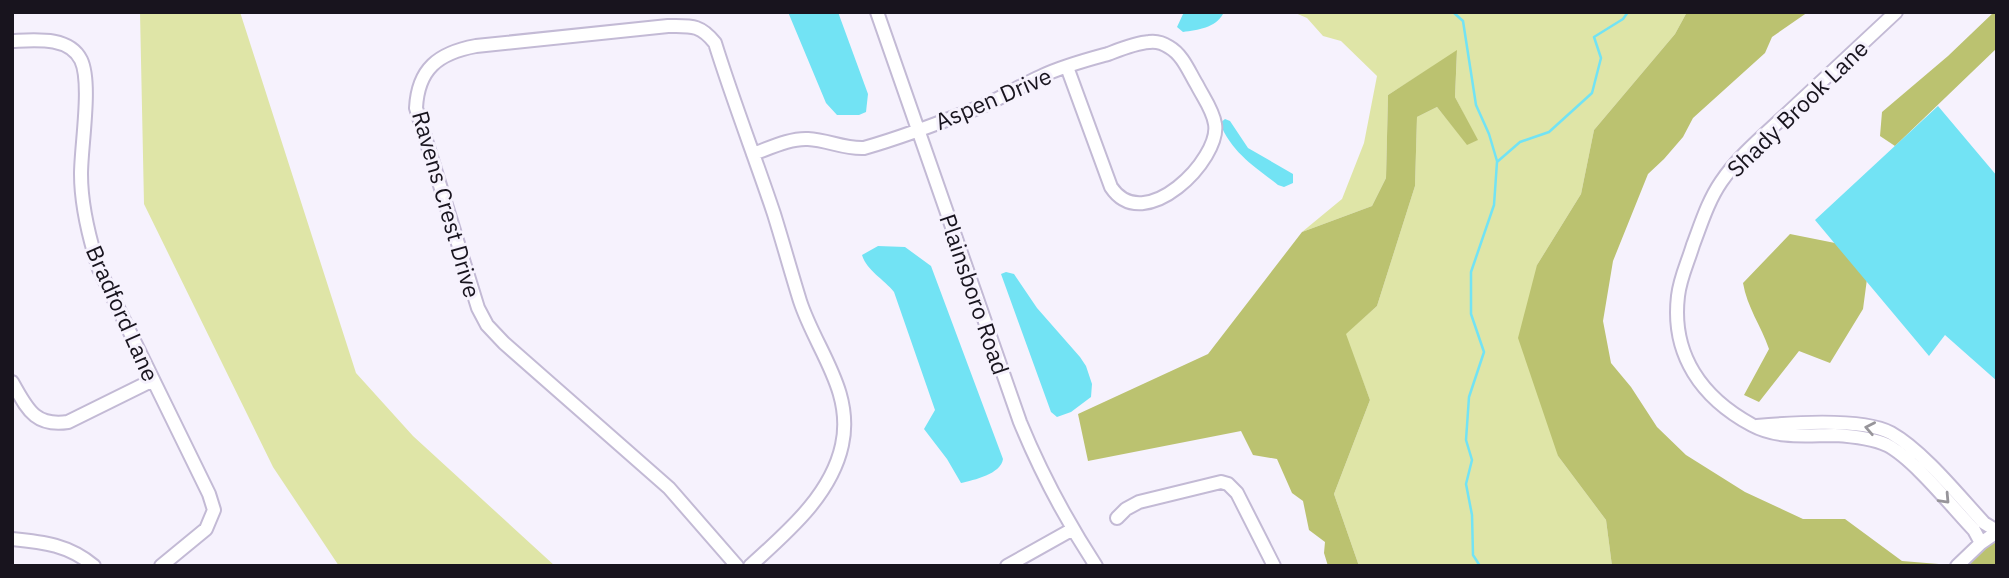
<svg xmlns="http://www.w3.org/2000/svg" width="2009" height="578" viewBox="0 0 2009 578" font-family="'IBM Plex Sans',sans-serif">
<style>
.green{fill:#dfe5a7}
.forest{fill:#bbc270}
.water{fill:#72e3f4}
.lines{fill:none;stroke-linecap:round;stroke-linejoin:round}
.stream{stroke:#72e3f4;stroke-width:2.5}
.minor-casing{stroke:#c3bad5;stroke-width:16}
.minor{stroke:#fff;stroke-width:12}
.oneway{stroke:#97959a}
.labels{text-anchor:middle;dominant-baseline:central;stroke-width:6;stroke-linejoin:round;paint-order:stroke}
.street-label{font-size:23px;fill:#18141e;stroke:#f6f2fd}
</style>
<rect width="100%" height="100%" fill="#f6f2fd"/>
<!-- green -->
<path class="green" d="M 140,12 L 240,12 L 356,373 L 413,436 L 555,566 L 339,566 L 273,467 L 144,204 Z
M 1293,12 L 1687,12 L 1675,34 L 1594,130 L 1581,194 L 1537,265 L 1558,456 L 1606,520 L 1612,566 L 1359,566 L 1334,494 L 1370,400 L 1345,334 L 1377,306 L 1415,186 L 1417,117 L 1437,107 L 1467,144 L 1477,140 L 1455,97 L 1457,51 L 1388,95 L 1386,178 L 1372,206 L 1302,232 L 1342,199 L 1364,143 L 1377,76 L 1341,41 L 1323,36 L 1307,18 Z"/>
<!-- forest -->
<path class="forest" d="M 1687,12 L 1808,12 L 1772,37 L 1765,53 L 1693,118 L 1683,137 L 1664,159 L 1648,174 L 1613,261 L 1603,321 L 1611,363 L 1631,387 L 1657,427 L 1686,455 L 1745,492 L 1803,519 L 1845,519 L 1902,561 L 1951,565 L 1997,533 L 1997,566 L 1612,566 L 1606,520 L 1558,456 L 1518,338 L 1537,265 L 1581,194 L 1594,130 L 1675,34 Z
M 1994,12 L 1997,12 L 1997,48 L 1895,146 L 1880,136 L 1882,112 L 1948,56 Z
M 1457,50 L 1455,97 L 1478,140 L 1467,145 L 1437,107 L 1417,117 L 1415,186 L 1377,306 L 1346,334 L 1370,400 L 1334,494 L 1359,566 L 1328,566 L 1324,553 L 1325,542 L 1309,530 L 1303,501 L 1292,493 L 1277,459 L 1253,455 L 1241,431 L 1088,461 L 1078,414 L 1208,354 L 1302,232 L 1372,206 L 1386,178 L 1388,95 Z
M 1790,234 L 1835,243 L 1867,279 L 1863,309 L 1830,363 L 1799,351 L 1759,402 L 1744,395 L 1769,349 C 1761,326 1747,307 1743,283 Z"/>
<!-- water -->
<path class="water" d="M 788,12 L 838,12 L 868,94 L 866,112 L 859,115 L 837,115 L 826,103 Z
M 1184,12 L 1222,12 L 1223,14 C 1215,28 1198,30 1183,32 L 1177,27 Z
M 1938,106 L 1997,176 L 1997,381 L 1945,335 L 1929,356 L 1815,220 Z
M 1225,119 L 1230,121 L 1248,148 L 1293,174 L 1293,183 L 1284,187 L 1278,185 C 1255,167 1231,152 1220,123 Z
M 878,246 L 905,247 L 931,266 L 1003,459 C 1001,474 974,480 961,483 L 947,459 L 924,429 L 935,410 L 894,292 C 884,279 867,271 862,255 Z
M 1006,272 L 1014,274 L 1037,308 L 1080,357 L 1086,366 L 1092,384 L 1091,397 L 1071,412 L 1057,417 L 1051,412 L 1001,274 Z"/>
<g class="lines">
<!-- stream -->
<path class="stream" d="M 1453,12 L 1463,21 L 1476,105 L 1489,134 L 1497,161
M 1480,566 L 1473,555 L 1472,515 L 1466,484 L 1472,460 L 1466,440 L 1469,397 L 1484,352 L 1471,314 L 1471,272 L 1494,205 L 1497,162 L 1520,142 L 1549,132 L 1592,93 L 1601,58 L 1594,37 L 1623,19 L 1628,12"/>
<defs>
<path id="minor" d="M 877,12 L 1020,422 C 1041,473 1066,520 1096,566
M 1896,12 C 1861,45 1826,77 1791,110 C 1767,133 1740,154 1721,182 C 1708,201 1701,224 1693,245 C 1688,262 1680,278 1678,296 C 1671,355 1702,398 1752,425 C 1778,439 1806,435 1835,435 C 1851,436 1872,438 1887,445 C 1914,459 1952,507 1974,530 L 1981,543
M 12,41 C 35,40 69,36 81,60 C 92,83 81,146 81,174 C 81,207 89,238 99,269 L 209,494 L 214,510 L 206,529 L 161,566
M 753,154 C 770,148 790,138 808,139 C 828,140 844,149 864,148 C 903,137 942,122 980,107 C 1002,98 1021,85 1042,76 C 1063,66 1086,60 1108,54 C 1121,49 1135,43 1149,42 C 1156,41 1163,43 1169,47 C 1183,55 1189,72 1197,85 C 1203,97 1213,110 1215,124 C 1221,159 1144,237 1111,187 L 1067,67
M 12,382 C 27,408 34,427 68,422 L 153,380
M 1757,426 C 1790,423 1863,418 1891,433 C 1923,451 1959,496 1984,523 L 1997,531
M 1117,518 L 1126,509 L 1139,502 L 1221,482 L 1228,484 L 1237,493 L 1274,566
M 12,539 C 44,542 69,545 94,566
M 737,566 L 669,488 L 504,343 L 487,325 L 478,308 L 416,108 C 418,69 438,53 476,46 L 668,26 C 691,26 700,24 715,43 C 733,101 755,157 774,214 C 783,243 791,272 800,301 C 816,350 854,391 842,445 C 831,496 786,533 750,566
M 1007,566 L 1073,529
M 1957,566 L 1981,543 L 1997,532"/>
</defs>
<!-- minor casing -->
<use href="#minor" class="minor-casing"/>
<!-- minor -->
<use href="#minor" class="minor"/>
</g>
<!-- one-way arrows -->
<defs><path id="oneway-chevron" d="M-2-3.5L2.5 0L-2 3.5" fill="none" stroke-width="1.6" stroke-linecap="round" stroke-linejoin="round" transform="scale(1.75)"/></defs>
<g class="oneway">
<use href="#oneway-chevron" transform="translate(1870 428) rotate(-169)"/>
<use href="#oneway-chevron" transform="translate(1945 499) rotate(47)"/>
</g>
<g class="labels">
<!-- street labels -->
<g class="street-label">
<text transform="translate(993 98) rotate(-23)">Aspen Drive</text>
<text transform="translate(1797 108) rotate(-44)">Shady Brook Lane</text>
<text transform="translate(447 204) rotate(74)">Ravens Crest Drive</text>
<text transform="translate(975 294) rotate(71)">Plainsboro Road</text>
<text transform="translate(123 313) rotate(66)">Bradford Lane</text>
</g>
</g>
<!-- border -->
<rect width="2009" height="578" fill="none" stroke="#18141e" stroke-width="28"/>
</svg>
